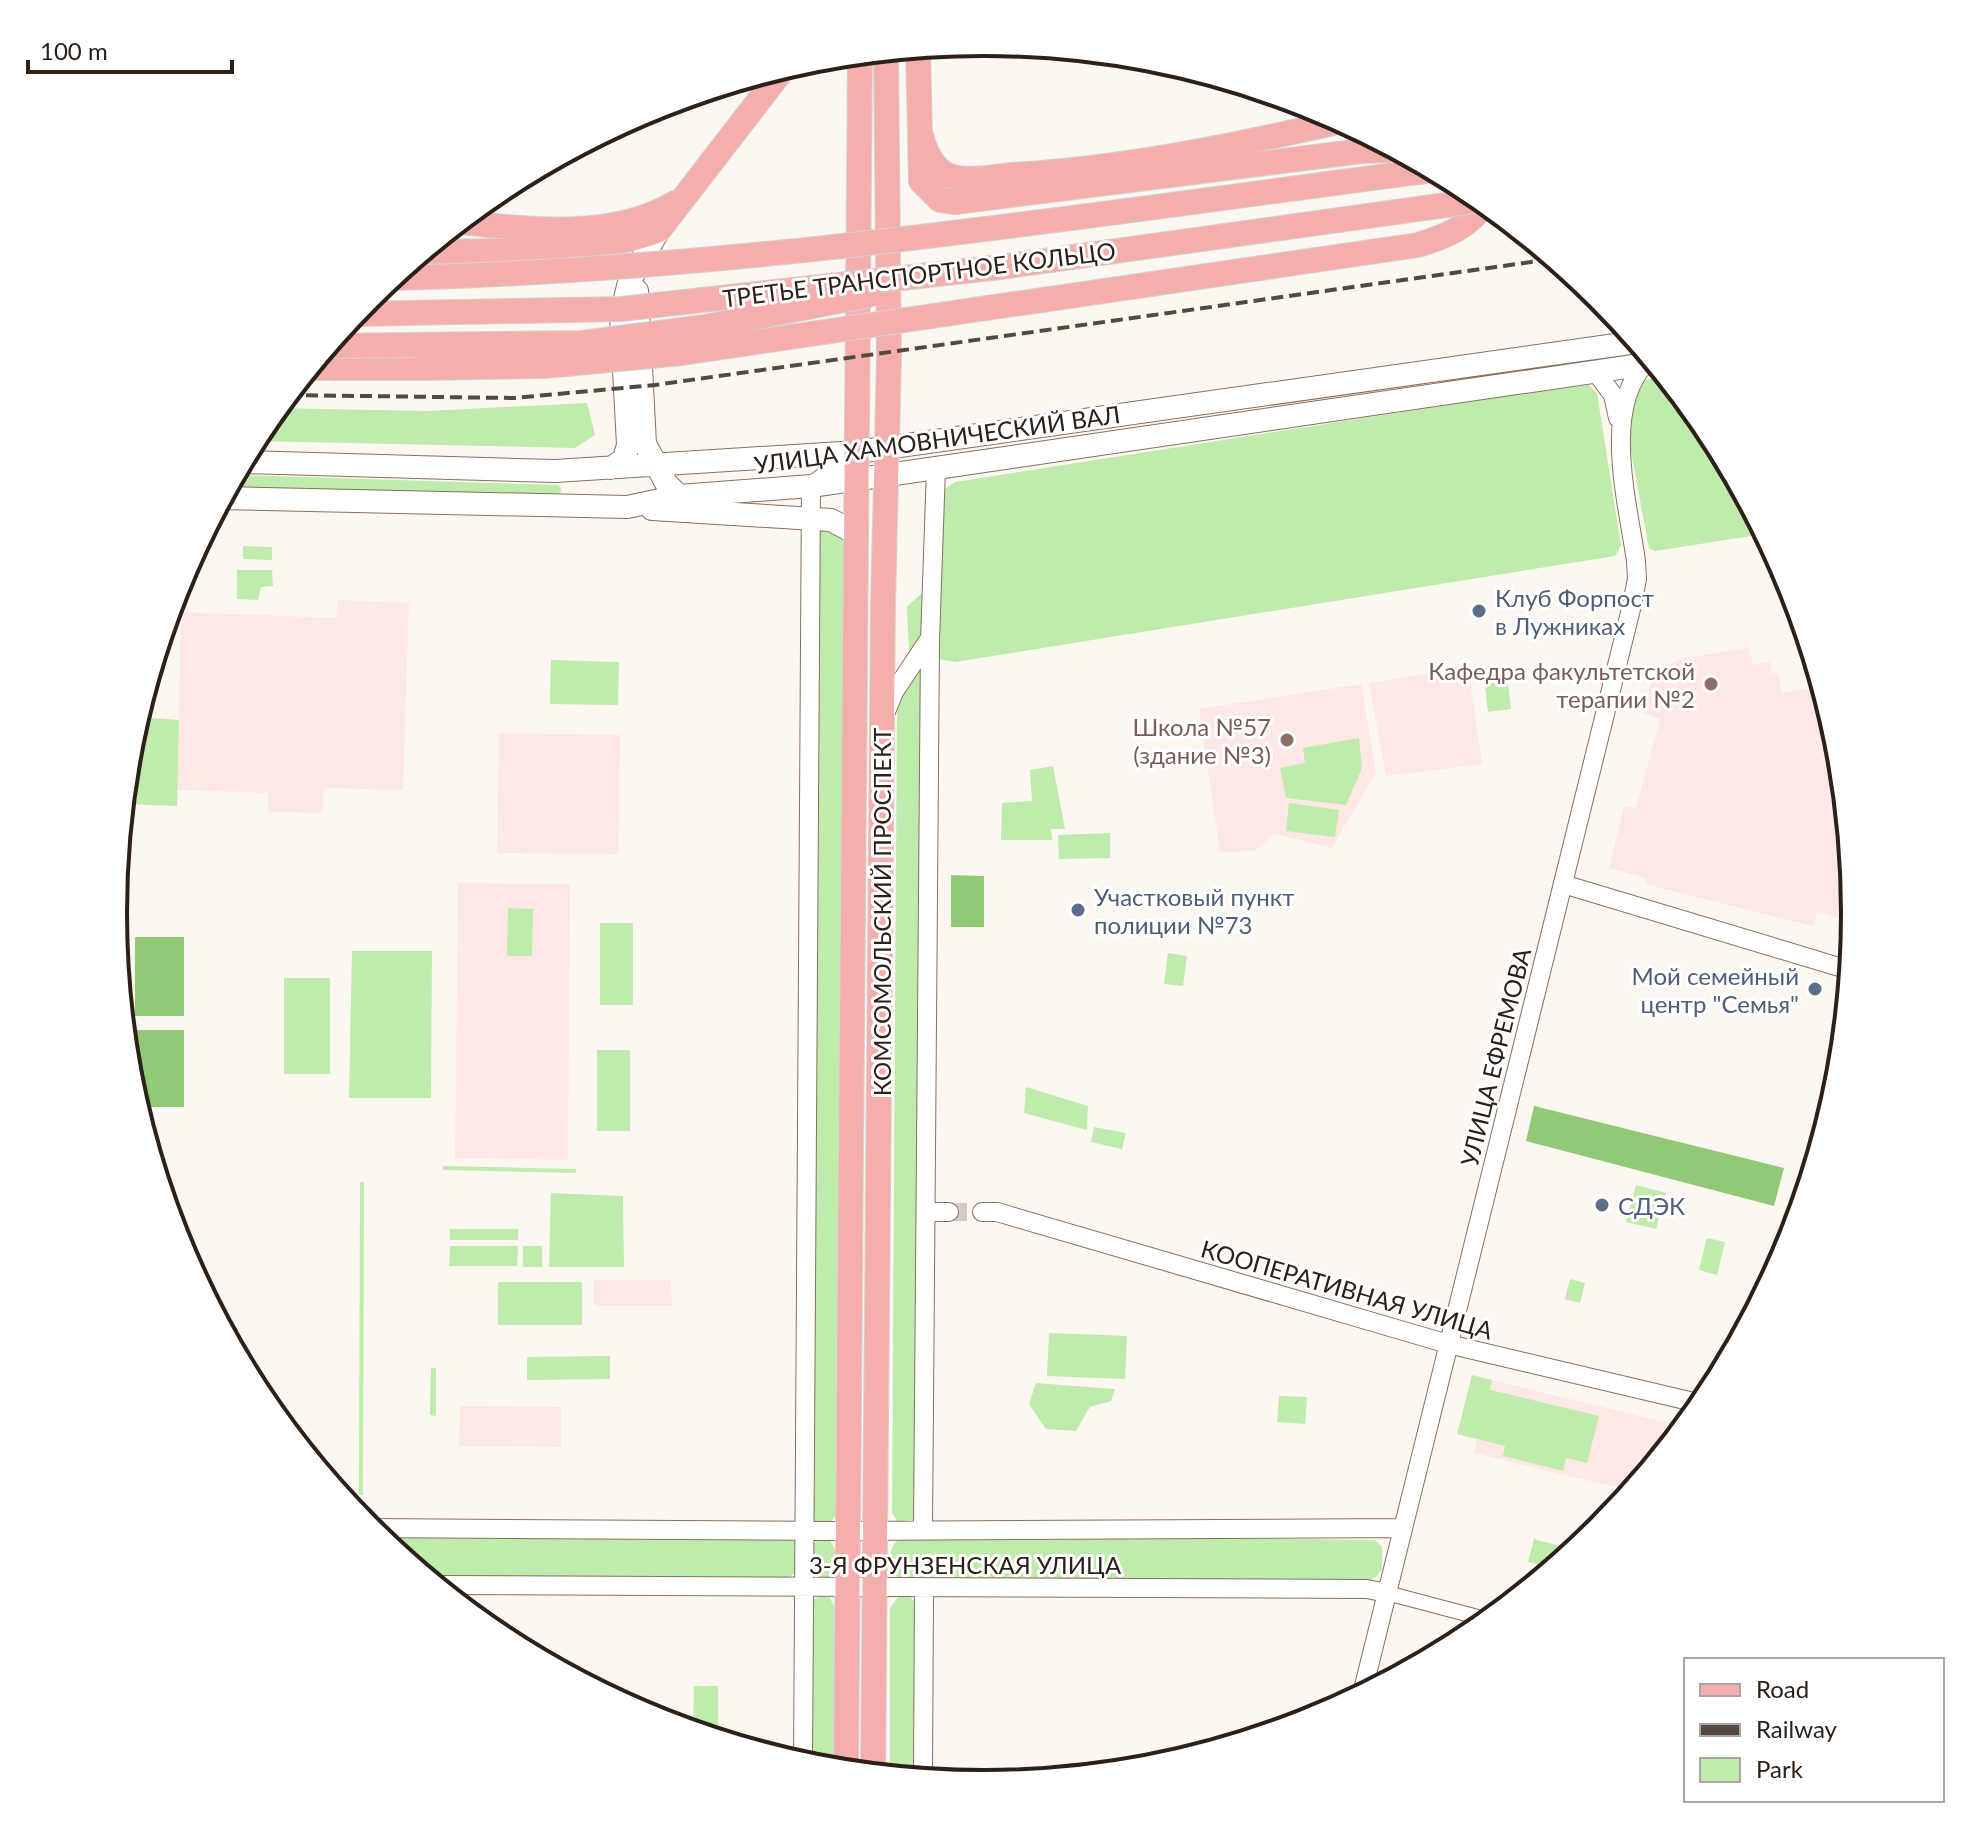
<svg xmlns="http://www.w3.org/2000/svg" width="1968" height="1826" viewBox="0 0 1968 1826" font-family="Lato,sans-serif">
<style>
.education{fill:#fee8e6}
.green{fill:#bfebac}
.forest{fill:#90ca76}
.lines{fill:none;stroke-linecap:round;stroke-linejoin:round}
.tertiary-tunnel{stroke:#d3ccc6;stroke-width:18;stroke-dasharray:18 9;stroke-linecap:butt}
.minor-casing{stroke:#896f5a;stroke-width:16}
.tertiary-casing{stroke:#896f5a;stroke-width:20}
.secondary-casing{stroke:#896f5a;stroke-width:24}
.primary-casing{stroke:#d5d3d1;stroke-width:26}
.minor{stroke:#fff;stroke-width:14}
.tertiary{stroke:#fff;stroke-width:18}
.secondary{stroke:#fff;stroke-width:22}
.primary{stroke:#f4afad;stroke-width:24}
.rail{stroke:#534940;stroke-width:4;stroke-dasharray:12 6;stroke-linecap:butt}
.primary-bridge-casing{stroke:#d5d3d1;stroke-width:26;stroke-linecap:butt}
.primary-bridge{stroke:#f4afad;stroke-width:24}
.service-dot{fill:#5c6f8a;stroke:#fff;stroke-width:3}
.education-dot{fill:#8d6e63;stroke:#fff;stroke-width:3}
.labels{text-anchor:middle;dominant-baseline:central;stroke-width:6;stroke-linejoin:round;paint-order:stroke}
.street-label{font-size:24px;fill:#2c2118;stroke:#fff}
.service-label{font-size:24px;fill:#4e5e75;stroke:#fff;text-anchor:start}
.education-label{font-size:24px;fill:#785e54;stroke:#fff;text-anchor:end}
.rim{fill:none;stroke:#2c2118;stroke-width:4}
</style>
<rect width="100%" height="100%" fill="#fdf7f2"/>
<!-- education -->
<path class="education" d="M 338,600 L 409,603 L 403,790 L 324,788 L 322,813 L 268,812 L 268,793 L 177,790 L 181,612 L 336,618 Z
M 1749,647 L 1753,665 L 1770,662 L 1772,673 L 1778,673 L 1782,693 L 1821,686 L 1838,744 L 1853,891 L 1846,920 L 1817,912 L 1813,926 L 1645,884 L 1646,878 L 1609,868 L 1624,806 L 1636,808 L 1660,719 L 1643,714 L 1651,683 L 1663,668 L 1680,659 Z
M 1468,667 L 1482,764 L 1386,776 L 1369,683 Z
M 1361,684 L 1376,772 L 1332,848 L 1275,834 L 1255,851 L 1220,852 L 1199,709 Z
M 499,733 L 620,735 L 618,854 L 497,853 Z
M 458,883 L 570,884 L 568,1160 L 455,1158 Z
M 594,1280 L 671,1280 L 672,1306 L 594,1306 Z
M 1472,1375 L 1684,1427 L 1631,1491 L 1474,1453 L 1477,1439 L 1457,1434 Z
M 460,1406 L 561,1407 L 561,1447 L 459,1446 Z"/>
<!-- green -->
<path class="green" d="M 1664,376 L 1708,429 L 1764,534 L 1655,551 L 1649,548 L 1627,431 L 1638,382 Z
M 1587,383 L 1597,393 L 1621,545 L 1615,556 L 955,662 L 939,659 L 936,653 L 939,506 L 945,489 L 955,482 Z
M 587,403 L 595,435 L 575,448 L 254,441 L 277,408 L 427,411 Z
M 235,475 L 558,485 L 562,490 L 557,497 L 229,488 Z
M 823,527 L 843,538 L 844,606 L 835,1516 L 830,1524 L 815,1524 L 812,1519 L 818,531 Z
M 243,546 L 272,547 L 272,560 L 243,559 Z
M 237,570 L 272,570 L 273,586 L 261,587 L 258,600 L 237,599 Z
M 925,590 L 921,643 L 909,655 L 907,607 Z
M 551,660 L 619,662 L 618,705 L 550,704 Z
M 923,662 L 915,1519 L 898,1522 L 892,1513 L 897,698 Z
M 1506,665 L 1511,709 L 1488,712 L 1483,668 Z
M 138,717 L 179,720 L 177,806 L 125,804 L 130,743 Z
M 1359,738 L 1362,768 L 1346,805 L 1286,798 L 1280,768 L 1305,763 L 1303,748 Z
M 1053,766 L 1065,829 L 1051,829 L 1052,840 L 1001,840 L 1002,803 L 1032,801 L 1030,770 Z
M 1289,803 L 1339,810 L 1335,837 L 1286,831 Z
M 1110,833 L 1110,858 L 1059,859 L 1058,835 Z
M 508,908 L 533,909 L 532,956 L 507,956 Z
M 600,923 L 633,923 L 633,1005 L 600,1005 Z
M 352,951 L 432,951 L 431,1098 L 349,1098 Z
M 1168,953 L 1187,956 L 1183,986 L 1164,984 Z
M 284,978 L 330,978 L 330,1074 L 284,1074 Z
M 597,1050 L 630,1050 L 630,1131 L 597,1131 Z
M 1026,1087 L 1088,1106 L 1087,1130 L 1024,1113 Z
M 1094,1127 L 1126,1133 L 1122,1149 L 1091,1142 Z
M 443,1166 L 576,1169 L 576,1173 L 443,1170 Z
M 360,1182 L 364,1182 L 363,1495 L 359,1495 Z
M 1636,1185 L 1666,1193 L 1656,1229 L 1626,1222 Z
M 551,1193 L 623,1196 L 624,1267 L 549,1267 Z
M 450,1229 L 518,1229 L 518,1240 L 450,1240 Z
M 1707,1238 L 1725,1242 L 1717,1275 L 1699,1270 Z
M 450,1246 L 518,1246 L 517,1266 L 449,1266 Z
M 523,1246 L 542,1246 L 542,1267 L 523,1267 Z
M 1570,1279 L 1585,1283 L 1580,1303 L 1565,1299 Z
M 498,1282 L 582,1282 L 582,1325 L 498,1325 Z
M 1049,1333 L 1127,1336 L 1125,1379 L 1047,1376 Z
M 610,1356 L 610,1379 L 527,1380 L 527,1357 Z
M 431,1368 L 436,1368 L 436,1416 L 430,1415 Z
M 1472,1375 L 1492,1380 L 1490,1390 L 1599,1416 L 1587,1463 L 1566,1458 L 1563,1471 L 1503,1456 L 1505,1446 L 1457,1434 Z
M 1036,1383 L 1115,1389 L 1111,1401 L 1090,1407 L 1076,1431 L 1046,1429 L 1029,1404 Z
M 1279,1396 L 1307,1397 L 1305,1424 L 1277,1422 Z
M 375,1535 L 787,1536 C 802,1543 799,1556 798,1571 L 785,1580 L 427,1577 Z
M 821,1537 L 827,1538 C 838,1547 839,1567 831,1579 L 816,1578 L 813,1570 L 814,1544 Z
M 1215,1538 L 1375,1540 L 1382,1547 L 1382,1569 L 1376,1577 L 1365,1582 L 897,1577 C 888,1567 887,1546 900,1539 Z
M 1534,1539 L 1574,1550 L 1553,1568 L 1528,1562 Z
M 908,1594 L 917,1605 L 915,1777 L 890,1775 L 890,1608 L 898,1597 Z
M 820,1596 L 830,1598 L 835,1608 L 833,1769 L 808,1765 L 811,1601 Z
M 694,1686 L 718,1686 L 718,1731 L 693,1731 Z"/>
<!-- forest -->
<path class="forest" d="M 951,875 L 984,876 L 984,927 L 951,927 Z
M 115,937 L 123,937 L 122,1008 Z
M 135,937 L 184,937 L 184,1016 L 135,1016 Z
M 136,1030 L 184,1030 L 184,1107 L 137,1107 Z
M 1534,1106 L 1784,1168 L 1774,1206 L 1526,1141 Z"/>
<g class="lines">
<!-- tertiary-tunnel -->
<path class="tertiary-tunnel" d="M 949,1212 L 982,1212"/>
<defs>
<path id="minor" d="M 1804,1197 L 1841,1054
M 1387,1593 L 1489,1620"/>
<path id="tertiary" d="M 1595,371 L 1613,395 L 1618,418
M 885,714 L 894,692 L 928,641
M 1563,884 L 1849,970
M 926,1212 L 949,1212
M 982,1212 L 997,1212 L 1448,1344 L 1702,1404
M 367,1528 L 848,1531 L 1402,1528
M 923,1529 L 930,641 L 936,468
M 437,1585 L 1367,1589 L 1387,1593
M 1362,1694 L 1631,609 L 1637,579 L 1636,561 C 1628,504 1602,410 1645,364
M 803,1764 L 811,486 L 857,452
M 923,1778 L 924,1588"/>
<path id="secondary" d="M 637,291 L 645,444 L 666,483 L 679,496
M 243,462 L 555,471 L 857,452 L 1637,342
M 611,468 L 624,459 L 628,445 L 621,315 L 629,282 L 659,230
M 223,498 L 627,507 L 679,496 L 811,486 L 936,468 L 1654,363
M 652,509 L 831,520 L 857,534"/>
<path id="primary" d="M 918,48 L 921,181 L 940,200 L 955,202 L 1362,151 L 1396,150
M 922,138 C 925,152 935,171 950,176 C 968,182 992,177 1011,175 C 1122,169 1233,146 1342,121
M 459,222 C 530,230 612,240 675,203
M 423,252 C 487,251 603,254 659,230 L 784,68
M 946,314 L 1418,245 C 1447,236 1467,228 1486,203
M 310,368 L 422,368
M 846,1770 L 860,54
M 873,1773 L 883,604 L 889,358 L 886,52"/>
</defs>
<!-- minor casing -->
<use href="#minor" class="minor-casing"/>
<!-- tertiary casing -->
<use href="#tertiary" class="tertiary-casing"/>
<!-- secondary casing -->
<use href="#secondary" class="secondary-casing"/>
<!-- primary casing -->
<use href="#primary" class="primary-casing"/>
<!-- minor -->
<use href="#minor" class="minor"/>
<!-- tertiary -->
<use href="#tertiary" class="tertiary"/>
<!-- secondary -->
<use href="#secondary" class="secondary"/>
<!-- primary -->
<use href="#primary" class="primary"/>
<!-- rail -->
<path class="rail" d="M 288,395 L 514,398 L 655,385 L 1553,259"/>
<defs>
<path id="primary-bridge" d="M 392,278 C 741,270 1087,215 1433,170
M 355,314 L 621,309 L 1001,267 L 1482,200
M 328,346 L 582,343 L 705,327 L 870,295
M 422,368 L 545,366 L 682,353 L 946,314"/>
</defs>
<!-- primary-bridge casing -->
<use href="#primary-bridge" class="primary-bridge-casing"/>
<!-- primary-bridge -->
<use href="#primary-bridge" class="primary-bridge"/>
</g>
<!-- markers -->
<g class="service-dot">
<circle cx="1479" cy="611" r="8"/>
<circle cx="1078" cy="910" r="8"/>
<circle cx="1815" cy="989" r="8"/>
<circle cx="1602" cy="1205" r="8"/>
</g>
<g class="education-dot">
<circle cx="1711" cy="684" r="8"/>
<circle cx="1287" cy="740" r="8"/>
</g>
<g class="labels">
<!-- street labels -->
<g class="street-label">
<text transform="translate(919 274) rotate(-7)">ТРЕТЬЕ ТРАНСПОРТНОЕ КОЛЬЦО</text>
<text transform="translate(937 439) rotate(-8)">УЛИЦА ХАМОВНИЧЕСКИЙ ВАЛ</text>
<text transform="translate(881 912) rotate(-90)">КОМСОМОЛЬСКИЙ ПРОСПЕКТ</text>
<text transform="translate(1495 1057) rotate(-76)">УЛИЦА ЕФРЕМОВА</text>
<text transform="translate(1347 1289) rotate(16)">КООПЕРАТИВНАЯ УЛИЦА</text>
<text x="965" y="1564">3-Я ФРУНЗЕНСКАЯ УЛИЦА</text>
</g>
<!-- service labels -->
<g class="service-label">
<text x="1495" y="597">Клуб Форпост<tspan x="1495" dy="28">в Лужниках</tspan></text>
<text x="1094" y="896">Участковый пункт<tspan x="1094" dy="28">полиции №73</tspan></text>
<text x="1799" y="975" text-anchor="end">Мой семейный<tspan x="1799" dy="28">центр "Семья"</tspan></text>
<text x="1618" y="1205">СДЭК</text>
</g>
<!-- education labels -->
<g class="education-label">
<text x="1695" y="670">Кафедра факультетской<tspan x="1695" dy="28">терапии №2</tspan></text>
<text x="1271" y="726">Школа №57<tspan x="1271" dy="28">(здание №3)</tspan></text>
</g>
</g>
<!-- crop -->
<path d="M0 0H1968V1826H0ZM127 913a857 857 0 1 1 1714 0a857 857 0 1 1-1714 0Z" fill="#fff" fill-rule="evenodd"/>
<path class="rim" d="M127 913a857 857 0 1 1 1714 0a857 857 0 1 1-1714 0Z"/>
<!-- legend -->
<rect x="1684" y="1658" width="260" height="144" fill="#ffffff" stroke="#aba6a3" stroke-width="2"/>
<rect x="1700" y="1684" width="40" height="12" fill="#f4afad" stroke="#aba6a3" stroke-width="2"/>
<text x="1756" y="1698" font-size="24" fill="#2c2118">Road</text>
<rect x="1700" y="1724" width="40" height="12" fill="#534940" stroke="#aba6a3" stroke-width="2"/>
<text x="1756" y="1738" font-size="24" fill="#2c2118">Railway</text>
<rect x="1700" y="1758" width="40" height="24" fill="#bfebac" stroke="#aba6a3" stroke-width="2"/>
<text x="1756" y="1778" font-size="24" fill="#2c2118">Park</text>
<!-- scale -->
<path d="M28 60v12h204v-12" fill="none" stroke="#2c2118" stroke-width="4"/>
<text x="40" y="60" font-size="24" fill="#2c2118" stroke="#ffffff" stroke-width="6" paint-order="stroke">100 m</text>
</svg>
